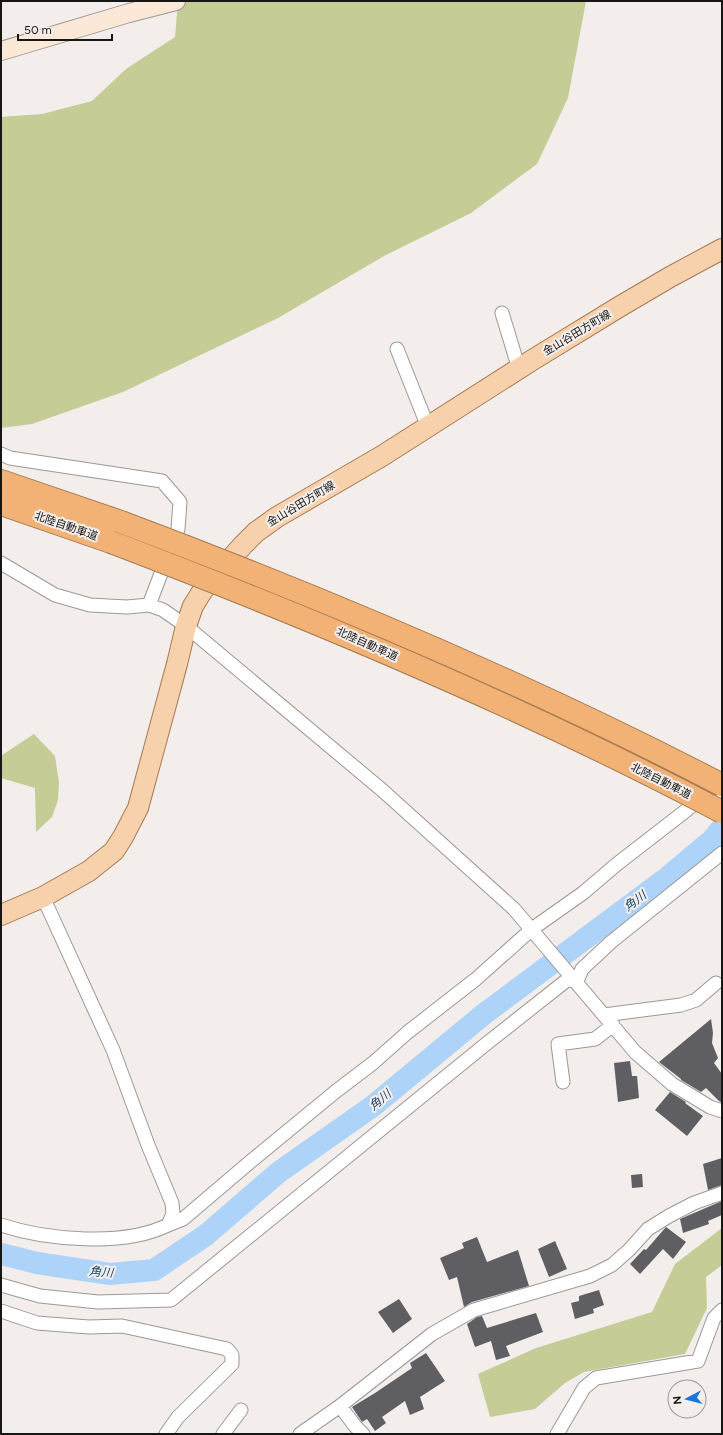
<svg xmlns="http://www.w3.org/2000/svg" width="723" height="1435" viewBox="0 0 723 1435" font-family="Figtree,'Noto Sans JP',sans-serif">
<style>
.green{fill:#c6cc96}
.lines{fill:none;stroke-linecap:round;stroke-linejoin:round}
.river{stroke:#add3f8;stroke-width:22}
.building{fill:#5f5f63}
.street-casing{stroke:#9d9895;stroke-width:15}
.secondary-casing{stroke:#9d9895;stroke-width:20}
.primary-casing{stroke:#a57b53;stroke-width:22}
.highway-casing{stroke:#a57b53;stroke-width:24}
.street{stroke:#fff;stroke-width:13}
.secondary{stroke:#fbe8d6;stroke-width:18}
.primary{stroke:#f7d1ac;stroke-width:20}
.highway{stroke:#f2b275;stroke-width:22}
.highway-bridge-casing{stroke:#a57b53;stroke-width:24;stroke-linecap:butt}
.highway-bridge{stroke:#f2b275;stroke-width:22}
.labels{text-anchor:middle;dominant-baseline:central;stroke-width:4;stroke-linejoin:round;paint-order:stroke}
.street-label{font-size:11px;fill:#171615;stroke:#f3eeeb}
.water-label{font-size:12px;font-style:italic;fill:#17466d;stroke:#f3eeeb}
</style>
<rect width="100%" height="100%" fill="#f3eeeb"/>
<!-- green -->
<path class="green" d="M 178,1 L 586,1 L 568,98 L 537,164 L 471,213 L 384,256 L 278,318 L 123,392 L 32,424 L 1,428 L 1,117 L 42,114 L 92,101 L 126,69 L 175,37 Z
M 34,734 L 55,756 L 59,783 L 58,800 L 52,817 L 36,832 L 35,788 L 1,778 L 1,752 L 2,755 Z
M 722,1228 L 722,1265 L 706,1277 L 707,1308 L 685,1354 L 584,1372 L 565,1383 L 535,1409 L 490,1417 L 478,1374 L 536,1348 L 652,1312 L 675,1264 Z"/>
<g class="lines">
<!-- river -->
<path class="river" d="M 1,1254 L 37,1263 L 110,1274 L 154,1270 L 206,1235 L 279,1172 L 373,1106 L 484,1014 L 668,877 L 712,840 L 722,828"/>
</g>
<!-- building -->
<path class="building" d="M 711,1019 L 713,1033 L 712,1043 L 718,1058 L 714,1063 L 722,1074 L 722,1103 L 719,1101 L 706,1088 L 701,1092 L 681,1080 L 681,1079 L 659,1062 Z
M 630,1061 L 632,1076 L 637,1076 L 639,1098 L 618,1102 L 614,1063 Z
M 670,1092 L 686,1102 L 685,1103 L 703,1116 L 687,1136 L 655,1110 Z
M 722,1158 L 722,1185 L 708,1190 L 703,1164 Z
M 642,1174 L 643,1187 L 632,1188 L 631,1175 Z
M 722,1201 L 722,1215 L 708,1221 L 709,1224 L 683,1233 L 680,1219 Z
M 666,1227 L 686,1242 L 673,1259 L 663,1249 L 640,1274 L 630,1264 L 644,1249 L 646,1250 Z
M 477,1237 L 487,1262 L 518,1250 L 529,1286 L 472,1302 L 464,1307 L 457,1277 L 449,1280 L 440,1258 L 464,1248 L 462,1243 Z
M 555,1241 L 567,1269 L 549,1277 L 538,1249 Z
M 599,1290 L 604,1305 L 593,1309 L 594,1313 L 575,1319 L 571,1303 L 579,1301 L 579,1296 Z
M 399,1299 L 412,1319 L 393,1333 L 378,1312 Z
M 536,1313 L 543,1332 L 506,1346 L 510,1356 L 496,1360 L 491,1341 L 475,1347 L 467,1324 L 477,1317 L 482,1316 L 487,1328 Z
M 426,1353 L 445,1381 L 420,1397 L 424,1409 L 410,1415 L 405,1401 L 382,1417 L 386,1423 L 375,1431 L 367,1419 L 362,1422 L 352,1407 L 375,1393 L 412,1368 L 410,1363 Z"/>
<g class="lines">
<defs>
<path id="street" d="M 502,313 L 519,369
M 397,349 L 428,427
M 1,454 L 10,458 L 162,481 L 180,502 L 178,529 L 149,605
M 1,563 L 55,595 L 90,605 L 127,607 L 149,605 L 163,610 L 186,626 L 382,790 L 514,909 L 635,1052 L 672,1084 L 710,1107 L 722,1111
M 43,897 L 113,1050 L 148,1145 L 172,1203 L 173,1214 L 168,1225 L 183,1219 L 250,1162 L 335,1092 L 373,1063 L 408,1032 L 476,979 L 532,929 L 583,893 L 617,864 L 688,809 L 722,779
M 604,1015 L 681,1005 L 696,1000 L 716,983
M 563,1082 L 558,1044 L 595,1039 L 613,1025
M 1,1225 C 46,1240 124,1247 168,1225
M 1,1285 L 40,1296 L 98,1302 L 171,1300 L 486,1044 L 567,980 L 577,981 L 582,969 L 611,942 L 722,853
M 1,1311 L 37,1323 L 89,1327 L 122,1326 L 227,1349 L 232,1355 L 232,1364 L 178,1417 L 166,1434
M 340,1406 L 355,1426 L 363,1434
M 223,1434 L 241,1410
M 300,1434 L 340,1406 L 432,1334 L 474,1310 L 590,1276 L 612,1265 L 629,1250 L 648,1229 L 669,1216 L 694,1203 L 722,1193
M 557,1434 L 584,1388 L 596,1378 L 698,1361 L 714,1318 L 722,1310"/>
<path id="secondary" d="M 1,51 L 129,13 L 176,1"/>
<path id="primary" d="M 1,915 L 43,897 L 89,871 L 114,851 L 123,837 L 138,808 L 177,664 L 186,626 L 193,606 L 203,590 L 243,545 L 256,532 L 277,517 L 382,456 L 534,359 L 619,307 L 670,277 L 722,249"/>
<path id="highway" d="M 1,481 L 121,522
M 1,504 L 111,542"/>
</defs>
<!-- street casing -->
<use href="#street" class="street-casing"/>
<!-- secondary casing -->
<use href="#secondary" class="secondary-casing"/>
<!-- primary casing -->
<use href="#primary" class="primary-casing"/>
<!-- highway casing -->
<use href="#highway" class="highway-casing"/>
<!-- street -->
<use href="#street" class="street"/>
<!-- secondary -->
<use href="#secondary" class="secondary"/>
<!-- primary -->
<use href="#primary" class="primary"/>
<!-- highway -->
<use href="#highway" class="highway"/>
<defs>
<path id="highway-bridge" d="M 121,522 C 326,599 528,684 722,785
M 111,542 C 319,621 525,708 722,812"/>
</defs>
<!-- highway-bridge casing -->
<use href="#highway-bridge" class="highway-bridge-casing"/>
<!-- highway-bridge -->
<use href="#highway-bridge" class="highway-bridge"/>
</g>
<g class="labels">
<!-- street labels -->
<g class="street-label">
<text transform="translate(577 333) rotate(-31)">金山谷田方町線</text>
<text transform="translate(301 504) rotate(-31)">金山谷田方町線</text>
<text transform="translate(66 526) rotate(19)">北陸自動車道</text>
<text transform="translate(367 644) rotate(24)">北陸自動車道</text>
<text transform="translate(661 781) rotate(27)">北陸自動車道</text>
</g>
<!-- water labels -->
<g class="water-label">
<text transform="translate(635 901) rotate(-37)">角川</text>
<text transform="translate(380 1100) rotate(-39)">角川</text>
<text transform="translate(101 1272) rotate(5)">角川</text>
</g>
</g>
<!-- border -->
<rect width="723" height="1435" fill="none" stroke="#171615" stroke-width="4"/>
<!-- north arrow -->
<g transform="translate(687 1399) rotate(263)"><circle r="19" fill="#f3eeeb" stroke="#9b9895"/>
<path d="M0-3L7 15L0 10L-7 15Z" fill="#1a74de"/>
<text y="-6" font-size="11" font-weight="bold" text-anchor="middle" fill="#171615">N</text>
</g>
<!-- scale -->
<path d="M18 34v6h94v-6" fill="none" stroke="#171615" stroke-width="2"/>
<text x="24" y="34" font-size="12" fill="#171615" stroke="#f3eeeb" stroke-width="3" paint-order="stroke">50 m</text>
</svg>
